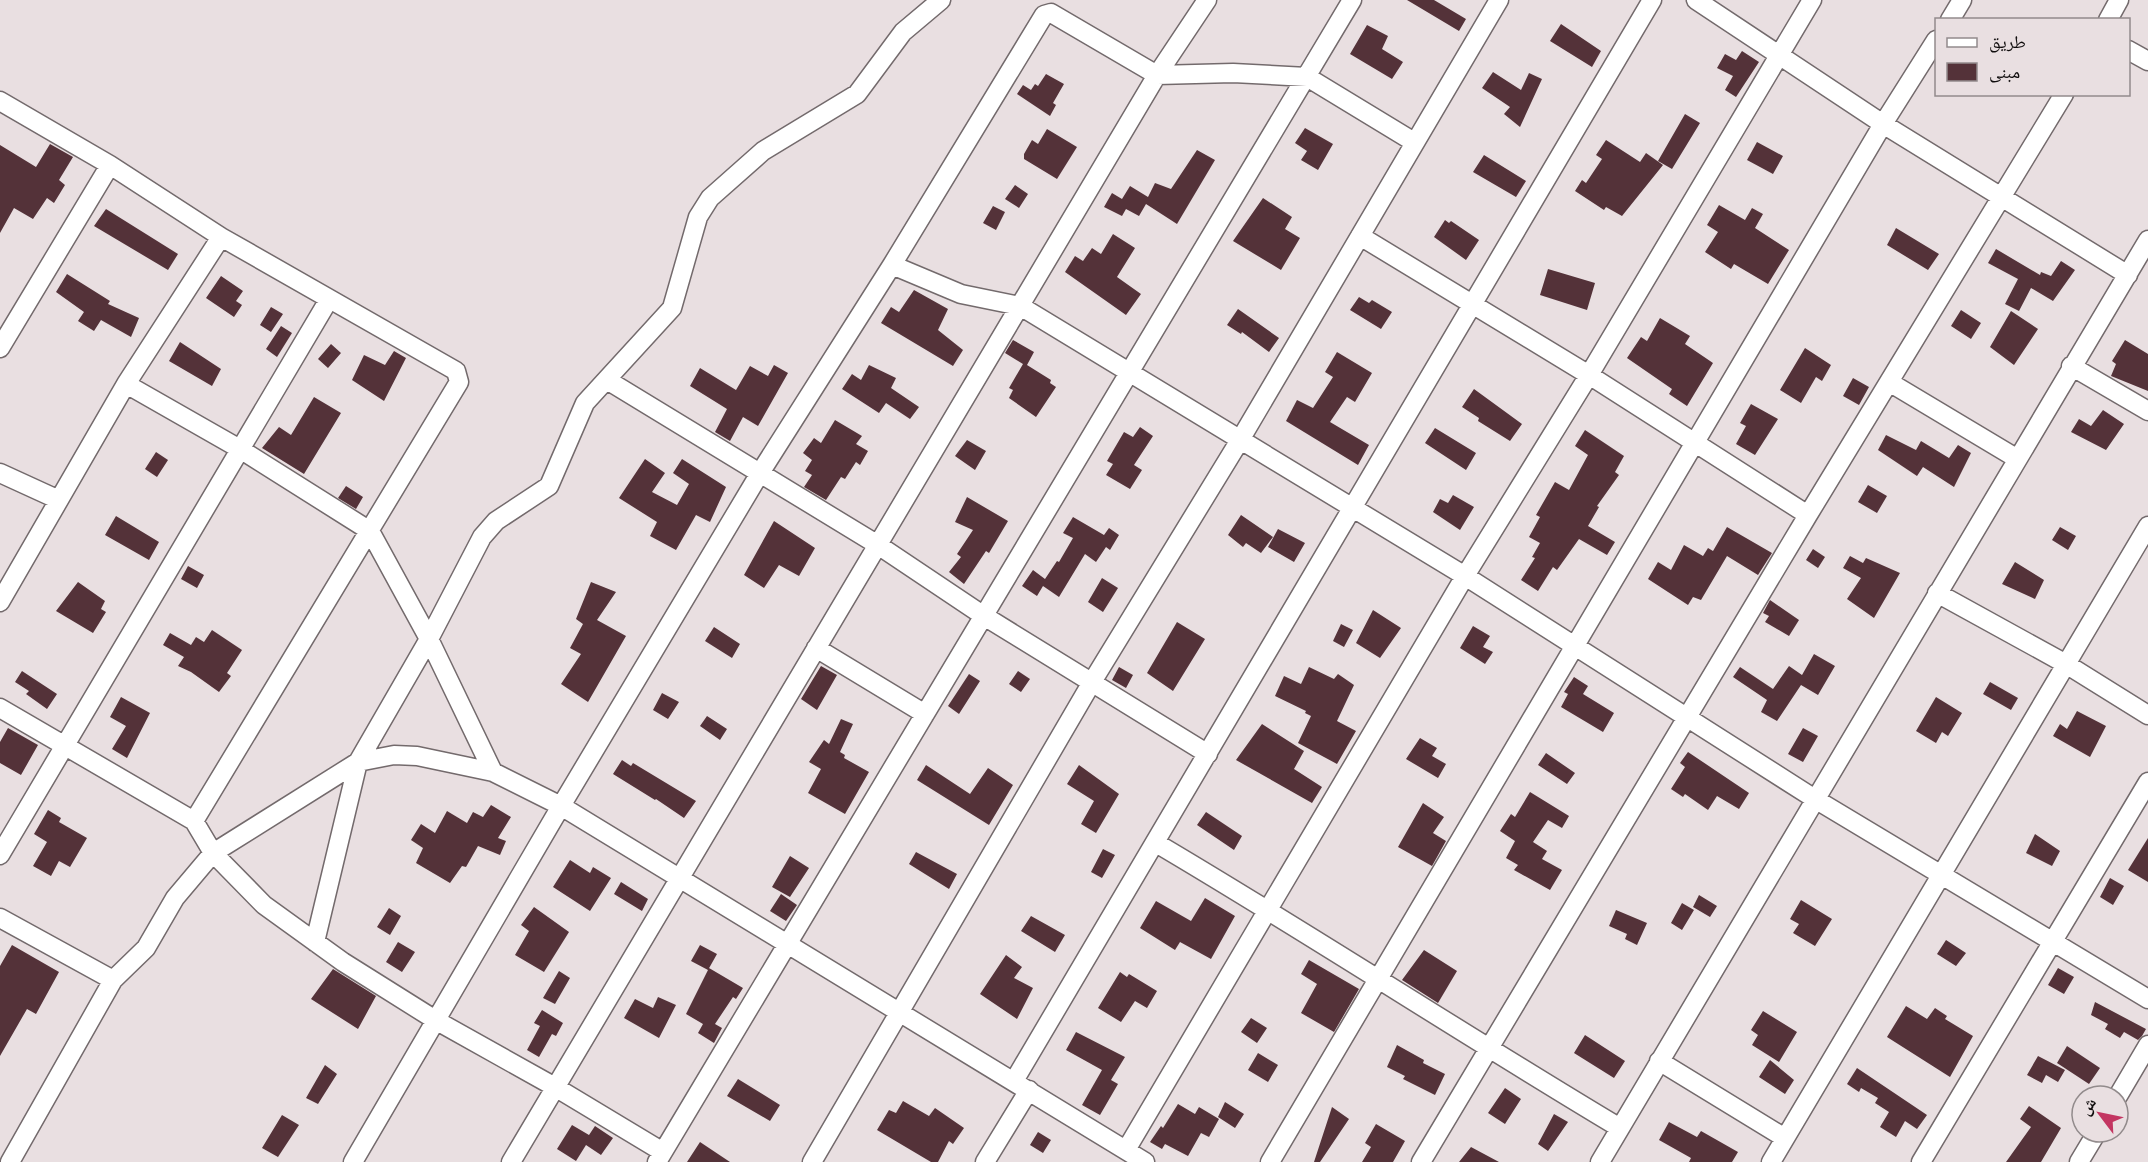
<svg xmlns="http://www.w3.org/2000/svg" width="2148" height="1162" viewBox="0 0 2148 1162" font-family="Overpass,'Noto Naskh Arabic',sans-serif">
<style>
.building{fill:#543239}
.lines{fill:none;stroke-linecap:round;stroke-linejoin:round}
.minor-casing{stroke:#736a6c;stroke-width:21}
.minor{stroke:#fff;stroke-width:18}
</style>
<rect width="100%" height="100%" fill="#e9dfe1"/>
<!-- building -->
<path class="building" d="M 1407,0 L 1434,0 L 1466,19 L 1459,31 Z
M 1561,24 L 1601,51 L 1592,67 L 1550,41 Z
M 1367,25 L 1388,36 L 1382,49 L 1403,62 L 1392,79 L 1350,54 Z
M 1742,51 L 1759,62 L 1736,97 L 1725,90 L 1733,76 L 1717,68 L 1725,54 L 1736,60 Z
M 1493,72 L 1521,90 L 1529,73 L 1542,79 L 1520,127 L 1504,114 L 1510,107 L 1482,88 Z
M 1046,74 L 1064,84 L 1053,103 L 1056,105 L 1050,116 L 1017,94 L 1023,85 L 1031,90 L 1035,84 L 1038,86 Z
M 1685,114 L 1700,123 L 1672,169 L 1658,161 Z
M 1305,128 L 1333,144 L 1318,170 L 1301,160 L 1307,151 L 1295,143 Z
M 1047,129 L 1077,147 L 1057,179 L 1024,159 L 1024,154 L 1032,140 L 1038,144 Z
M 1606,140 L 1640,162 L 1646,153 L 1663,165 L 1622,216 L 1606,207 L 1604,210 L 1575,191 L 1582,180 L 1586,183 L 1602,159 L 1596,155 Z
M 1757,142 L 1783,156 L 1773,174 L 1747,160 Z
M 50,144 L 73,157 L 59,180 L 65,185 L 54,203 L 47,198 L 33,219 L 14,208 L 0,233 L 0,145 L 36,167 Z
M 1197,150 L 1215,160 L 1177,224 L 1146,204 L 1139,216 L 1126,209 L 1122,216 L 1104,207 L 1112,193 L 1122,199 L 1130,186 L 1148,197 L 1155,183 L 1171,189 Z
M 1484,155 L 1526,181 L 1516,197 L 1473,172 Z
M 1015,185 L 1028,194 L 1019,208 L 1005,199 Z
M 1263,198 L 1292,217 L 1285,229 L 1300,238 L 1281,270 L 1233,241 Z
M 1719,205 L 1745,220 L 1752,208 L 1763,214 L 1755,228 L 1789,250 L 1768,284 L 1734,264 L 1731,269 L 1705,252 L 1718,232 L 1707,225 Z
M 993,206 L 1005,212 L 996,230 L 983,223 Z
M 106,209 L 178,254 L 168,270 L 94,226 Z
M 1445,220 L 1449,223 L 1451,221 L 1479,240 L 1466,260 L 1434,237 Z
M 1896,228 L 1939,254 L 1928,270 L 1887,245 Z
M 1113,234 L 1135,248 L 1117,277 L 1141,294 L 1126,315 L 1065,272 L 1075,256 L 1083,261 L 1092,248 L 1101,254 Z
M 1996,249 L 2040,275 L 2041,272 L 2051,276 L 2061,261 L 2075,270 L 2053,301 L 2031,288 L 2019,311 L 2005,304 L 2018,279 L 1988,263 Z
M 1548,269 L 1595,283 L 1587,310 L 1540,295 Z
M 67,274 L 110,301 L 108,304 L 139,318 L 131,337 L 101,320 L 94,331 L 78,321 L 84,312 L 56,292 Z
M 221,276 L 243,291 L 236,301 L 242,305 L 234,317 L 206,298 Z
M 914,290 L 948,309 L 938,330 L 963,350 L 953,366 L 881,323 L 891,307 L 899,312 Z
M 1359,297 L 1369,303 L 1372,300 L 1392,312 L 1381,329 L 1350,310 Z
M 271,307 L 283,314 L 271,332 L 260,325 Z
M 1238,309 L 1279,338 L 1269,352 L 1242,332 L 1241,334 L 1227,325 Z
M 1961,310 L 1981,323 L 1971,339 L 1951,326 Z
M 2011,311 L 2038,329 L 2014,365 L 1990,347 Z
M 1660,318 L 1690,336 L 1685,344 L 1713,363 L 1687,406 L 1669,394 L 1672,389 L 1627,358 L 1641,337 L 1647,341 Z
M 281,326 L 292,333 L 277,357 L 266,349 Z
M 1013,340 L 1034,352 L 1027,365 L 1051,380 L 1050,383 L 1056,387 L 1036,417 L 1009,398 L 1013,390 L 1009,388 L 1023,364 L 1005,353 Z
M 2125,340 L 2148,354 L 2148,391 L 2111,376 L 2116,364 L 2112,361 Z
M 180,342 L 221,369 L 212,386 L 169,361 Z
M 331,344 L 341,353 L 328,368 L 318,359 Z
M 1805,348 L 1831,365 L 1822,381 L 1816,377 L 1801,403 L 1780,390 Z
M 394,351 L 406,358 L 384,401 L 352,380 L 364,355 L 385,365 Z
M 1337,352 L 1372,373 L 1355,402 L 1347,397 L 1330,422 L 1369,445 L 1358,465 L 1286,421 L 1297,400 L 1313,408 L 1333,377 L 1325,372 Z
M 774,365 L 788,373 L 758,426 L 743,417 L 730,441 L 715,432 L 727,409 L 690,386 L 700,368 L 736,390 L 750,366 L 768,376 Z
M 869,365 L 896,378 L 891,388 L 919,407 L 910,419 L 886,403 L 879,413 L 842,389 L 852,374 L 861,380 Z
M 1853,378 L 1869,387 L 1859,405 L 1843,396 Z
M 1474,389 L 1522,424 L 1510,441 L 1478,421 L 1479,418 L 1462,407 Z
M 314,397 L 341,413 L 304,474 L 262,448 L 279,427 L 291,435 Z
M 1751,404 L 1778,419 L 1755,455 L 1736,444 L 1746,426 L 1740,423 Z
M 2103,410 L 2124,424 L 2106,450 L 2071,432 L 2079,419 L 2091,426 Z
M 835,420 L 862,436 L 856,444 L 868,451 L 860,465 L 856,462 L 845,479 L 841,477 L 826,500 L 804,487 L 812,475 L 805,471 L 812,460 L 803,453 L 814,438 L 821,443 Z
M 1140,427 L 1153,436 L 1134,465 L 1142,470 L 1130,489 L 1106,475 L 1113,464 L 1107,461 L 1124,432 L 1133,437 Z
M 1435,428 L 1476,453 L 1466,470 L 1425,443 Z
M 1585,430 L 1624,456 L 1615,472 L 1619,475 L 1597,506 L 1599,507 L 1588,526 L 1615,542 L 1607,555 L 1579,539 L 1557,570 L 1553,567 L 1538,591 L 1521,580 L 1535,558 L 1532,557 L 1540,543 L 1529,537 L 1540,517 L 1536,515 L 1555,482 L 1569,490 L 1588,455 L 1575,446 Z
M 1886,435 L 1916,450 L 1921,441 L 1949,458 L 1958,445 L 1971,453 L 1954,487 L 1923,467 L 1917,476 L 1878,450 Z
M 967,440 L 986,451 L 975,470 L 955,456 Z
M 156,452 L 168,460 L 157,477 L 145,469 Z
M 645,459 L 665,473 L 652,492 L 677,505 L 689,484 L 673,473 L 682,459 L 726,487 L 710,522 L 696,515 L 676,550 L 650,536 L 657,522 L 619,498 Z
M 1868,485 L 1887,496 L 1877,513 L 1858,502 Z
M 346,486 L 363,497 L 356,509 L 338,498 Z
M 1453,495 L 1474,507 L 1460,530 L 1433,512 L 1440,499 L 1448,503 Z
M 967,497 L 1008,521 L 989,553 L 986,551 L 964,584 L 949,572 L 961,557 L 957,554 L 973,530 L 955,522 Z
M 1241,515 L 1273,537 L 1261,553 L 1246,543 L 1243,547 L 1228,535 Z
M 116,516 L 159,542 L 149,560 L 105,535 Z
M 1073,517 L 1104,535 L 1109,528 L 1119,535 L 1110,550 L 1106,547 L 1096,562 L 1085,554 L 1059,597 L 1043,586 L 1037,596 L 1022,586 L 1033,570 L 1045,579 L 1057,561 L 1059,562 L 1073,538 L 1063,533 Z
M 774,521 L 815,548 L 799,576 L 779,565 L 764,588 L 744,575 Z
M 1727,527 L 1772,553 L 1758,575 L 1727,556 L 1701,600 L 1693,597 L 1688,605 L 1648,579 L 1658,562 L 1671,570 L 1684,545 L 1703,556 L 1708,548 L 1713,551 Z
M 2060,527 L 2076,536 L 2068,550 L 2052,540 Z
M 1278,529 L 1305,543 L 1294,562 L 1268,547 Z
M 1813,549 L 1825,557 L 1818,568 L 1806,560 Z
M 1850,556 L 1863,563 L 1866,558 L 1900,573 L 1874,618 L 1847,599 L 1861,578 L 1843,568 Z
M 2015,562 L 2044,580 L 2035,599 L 2002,584 Z
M 188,566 L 204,575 L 197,588 L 181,579 Z
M 1102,578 L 1118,588 L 1103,612 L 1088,602 Z
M 78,582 L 105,601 L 101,609 L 106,612 L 93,633 L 56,611 Z
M 591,582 L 616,592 L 597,620 L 626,636 L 588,702 L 561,684 L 581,654 L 570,648 L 583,624 L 576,619 Z
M 1770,600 L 1799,620 L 1789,636 L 1765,622 L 1769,616 L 1763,613 Z
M 1373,610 L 1401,628 L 1380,658 L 1356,643 Z
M 1177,622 L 1205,639 L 1173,691 L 1147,673 Z
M 1341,624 L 1353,630 L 1344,647 L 1333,641 Z
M 1473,626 L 1490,636 L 1483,647 L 1493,652 L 1485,664 L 1460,648 Z
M 714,627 L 740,644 L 732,658 L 705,641 Z
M 212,630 L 242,650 L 227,673 L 231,676 L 219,692 L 191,672 L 178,666 L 184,657 L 163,645 L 170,633 L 191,645 L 196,637 L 204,642 Z
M 1814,654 L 1835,666 L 1818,695 L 1801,685 L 1777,721 L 1761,712 L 1767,700 L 1733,677 L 1740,667 L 1773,689 L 1789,666 L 1802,675 Z
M 821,666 L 837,675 L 817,710 L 801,699 Z
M 1119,667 L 1133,675 L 1126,688 L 1112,680 Z
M 1309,667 L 1334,679 L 1338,674 L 1354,685 L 1337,721 L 1356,731 L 1337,764 L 1298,743 L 1311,716 L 1305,713 L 1306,711 L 1275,696 L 1284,676 L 1301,684 Z
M 22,671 L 57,694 L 47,709 L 26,694 L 29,691 L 15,682 Z
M 1018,671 L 1030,679 L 1021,692 L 1009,684 Z
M 969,674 L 980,681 L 959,714 L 948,706 Z
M 1574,677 L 1588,686 L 1583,694 L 1614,713 L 1603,732 L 1561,707 L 1568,694 L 1564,692 Z
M 1990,682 L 2018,698 L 2011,710 L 1983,694 Z
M 662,693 L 679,702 L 668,719 L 653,710 Z
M 121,697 L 150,713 L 127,758 L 112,749 L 126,726 L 110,717 Z
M 1936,697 L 1962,713 L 1948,736 L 1942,732 L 1936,743 L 1916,731 Z
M 2077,711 L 2106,726 L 2090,757 L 2053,736 L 2060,724 L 2067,729 Z
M 707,716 L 727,729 L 720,740 L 700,726 Z
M 841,719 L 853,724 L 840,752 L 845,755 L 844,758 L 869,772 L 845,814 L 808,793 L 821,769 L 809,762 L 824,740 L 829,744 Z
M 1262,724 L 1304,751 L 1294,769 L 1322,787 L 1312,803 L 1236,760 Z
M 8,728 L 38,745 L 21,775 L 0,763 L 0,742 Z
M 1803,728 L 1818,736 L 1803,762 L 1788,754 Z
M 1420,738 L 1437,748 L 1432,756 L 1446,764 L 1438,778 L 1406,759 Z
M 1688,752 L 1749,793 L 1739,809 L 1717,796 L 1708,810 L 1685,794 L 1683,797 L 1671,789 L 1685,767 L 1680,763 Z
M 1546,753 L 1575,773 L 1567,784 L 1538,765 Z
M 622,760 L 631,766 L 633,763 L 696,801 L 684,818 L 656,799 L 655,800 L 613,774 Z
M 926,765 L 970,794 L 988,768 L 1013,785 L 989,825 L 917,780 Z
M 1079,765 L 1119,794 L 1096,833 L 1081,824 L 1094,801 L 1067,784 Z
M 1530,792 L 1569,816 L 1562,828 L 1548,820 L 1533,842 L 1547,851 L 1542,859 L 1562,870 L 1550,890 L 1514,870 L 1518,865 L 1506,858 L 1515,841 L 1500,831 L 1511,814 L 1515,817 Z
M 1423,803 L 1444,817 L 1433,833 L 1446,841 L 1432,866 L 1398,847 Z
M 491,805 L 511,817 L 498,838 L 506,841 L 500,855 L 478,846 L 466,867 L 462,866 L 450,883 L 416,863 L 423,848 L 411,840 L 421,824 L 435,833 L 447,811 L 467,823 L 473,812 L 483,817 Z
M 48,810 L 61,818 L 59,822 L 87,838 L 70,867 L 59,861 L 51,876 L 33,866 L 47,842 L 34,834 Z
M 1206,812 L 1242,836 L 1234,850 L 1197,825 Z
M 2035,834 L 2060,851 L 2052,866 L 2026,853 Z
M 2148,838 L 2148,882 L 2128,870 Z
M 1103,849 L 1115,855 L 1102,878 L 1091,872 Z
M 916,852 L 957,874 L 949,889 L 909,864 Z
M 790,856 L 809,868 L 790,897 L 772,887 Z
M 570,860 L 590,873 L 593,867 L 611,878 L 590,911 L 553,887 Z
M 2110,878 L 2124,886 L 2113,905 L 2100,897 Z
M 621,882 L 648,899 L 642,911 L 614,894 Z
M 781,894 L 797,905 L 786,921 L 770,911 Z
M 1699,895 L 1717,906 L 1710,917 L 1693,907 Z
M 1205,898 L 1235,916 L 1211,959 L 1180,942 L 1175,950 L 1140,928 L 1156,901 L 1191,921 Z
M 1801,900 L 1832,919 L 1815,946 L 1793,933 L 1799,924 L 1790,919 Z
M 1682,903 L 1694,910 L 1682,930 L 1671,923 Z
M 534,907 L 569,932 L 544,972 L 515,955 L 529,931 L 521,925 Z
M 389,908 L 401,916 L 390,935 L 377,927 Z
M 1616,910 L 1647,923 L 1637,945 L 1625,939 L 1627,934 L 1609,926 Z
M 1031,916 L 1065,935 L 1055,952 L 1021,931 Z
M 1946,940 L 1966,953 L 1956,966 L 1937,954 Z
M 398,942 L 415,952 L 402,972 L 386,962 Z
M 12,945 L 59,972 L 36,1014 L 27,1009 L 0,1056 L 0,966 Z
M 700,945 L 717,954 L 708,970 L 691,961 Z
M 1424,950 L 1457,971 L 1438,1003 L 1402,980 Z
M 1006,955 L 1022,967 L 1014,978 L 1033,988 L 1017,1019 L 980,994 Z
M 1309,960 L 1359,989 L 1334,1032 L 1301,1013 L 1317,984 L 1301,974 Z
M 709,968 L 743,988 L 736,999 L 733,997 L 715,1024 L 722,1028 L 714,1043 L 698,1033 L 703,1024 L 686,1014 Z
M 2058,968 L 2074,977 L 2064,994 L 2048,985 Z
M 333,969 L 376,996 L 358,1029 L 311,999 Z
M 559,971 L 570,978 L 555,1004 L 543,998 Z
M 1120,972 L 1127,977 L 1129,974 L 1157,991 L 1147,1008 L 1135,1001 L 1121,1022 L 1098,1008 Z
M 658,997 L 676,1005 L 659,1038 L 624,1018 L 635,999 L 653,1008 Z
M 2095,1002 L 2146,1029 L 2142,1036 L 2138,1040 L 2124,1032 L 2120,1038 L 2105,1029 L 2108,1024 L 2091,1015 Z
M 1906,1006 L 1927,1019 L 1935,1008 L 1947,1016 L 1945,1019 L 1973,1036 L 1950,1077 L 1887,1037 Z
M 542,1010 L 563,1023 L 556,1036 L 552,1034 L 539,1057 L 527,1050 L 540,1026 L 534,1023 Z
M 1763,1011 L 1797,1032 L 1779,1062 L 1752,1045 L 1758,1035 L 1751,1030 Z
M 1251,1018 L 1267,1028 L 1257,1043 L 1241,1032 Z
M 1076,1032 L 1125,1057 L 1111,1080 L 1118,1084 L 1100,1115 L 1082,1105 L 1102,1070 L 1066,1050 Z
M 1585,1035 L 1625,1061 L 1614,1078 L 1574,1053 Z
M 1397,1045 L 1424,1060 L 1423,1063 L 1445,1074 L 1435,1095 L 1403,1079 L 1405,1076 L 1387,1067 Z
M 2067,1046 L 2100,1068 L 2089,1084 L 2057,1063 Z
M 1258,1053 L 1278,1065 L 1268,1082 L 1248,1070 Z
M 2038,1056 L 2065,1070 L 2058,1082 L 2046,1075 L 2042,1083 L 2027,1075 Z
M 1770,1060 L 1794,1080 L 1785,1094 L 1759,1077 Z
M 325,1065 L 337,1074 L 318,1104 L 306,1098 Z
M 1857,1068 L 1927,1115 L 1917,1129 L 1905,1121 L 1896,1137 L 1880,1127 L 1889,1112 L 1875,1103 L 1878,1098 L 1861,1088 L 1859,1092 L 1847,1084 Z
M 738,1079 L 780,1105 L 770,1121 L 727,1096 Z
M 1505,1088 L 1521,1099 L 1505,1124 L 1488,1113 Z
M 903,1101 L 929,1116 L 935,1108 L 964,1128 L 953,1144 L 949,1141 L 938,1162 L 931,1162 L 877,1130 L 889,1110 L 896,1113 Z
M 1225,1102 L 1244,1114 L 1235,1128 L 1218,1117 Z
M 1178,1104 L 1195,1114 L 1199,1107 L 1219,1119 L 1209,1137 L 1201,1133 L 1188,1156 L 1165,1144 L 1162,1149 L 1150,1142 L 1161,1126 L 1163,1128 Z
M 2029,1106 L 2061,1128 L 2041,1162 L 2006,1162 L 2031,1127 L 2020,1119 Z
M 1332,1107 L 1349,1119 L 1320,1162 L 1314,1162 Z
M 1554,1114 L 1568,1122 L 1548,1151 L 1538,1144 Z
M 282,1115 L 299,1125 L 278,1157 L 262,1148 Z
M 1669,1122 L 1697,1137 L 1701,1131 L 1738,1152 L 1732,1162 L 1689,1162 L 1691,1158 L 1659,1140 Z
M 1376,1124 L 1405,1141 L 1393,1162 L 1362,1162 L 1371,1147 L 1365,1143 Z
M 572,1125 L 589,1135 L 595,1126 L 613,1138 L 601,1155 L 586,1145 L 576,1161 L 557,1149 Z
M 1038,1132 L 1051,1140 L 1043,1153 L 1030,1145 Z
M 700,1142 L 730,1162 L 687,1162 Z
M 1471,1147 L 1499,1162 L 1459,1162 Z"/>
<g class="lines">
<defs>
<path id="minor" d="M 1696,0 L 1883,124 L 2128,275
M 1950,20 L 1962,0
M 2108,20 L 2119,0
M 2128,50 L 2148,61
M 0,101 L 110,165 L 221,237
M 1360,236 L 1589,375 L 1808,515
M 892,265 L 961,294 L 1020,306 L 1465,576 L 1815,799 L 2148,999
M 0,348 L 110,165
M 2071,366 L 2148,411
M 607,380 L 878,545 L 984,616 L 1208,754
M 1889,382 L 2016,458
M 126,384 L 240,449 L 370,531 L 429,639 L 493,772
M 0,473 L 59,500
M 1937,593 L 2066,664 L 2148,715
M 0,602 L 126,384 L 221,237 L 456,371 L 459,382 L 194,821
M 816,648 L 925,714
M 0,708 L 194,821 L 213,853 L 264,905 L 343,962 L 437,1021 L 555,1087 L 663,1152
M 1156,843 C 1312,935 1464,1035 1620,1128
M 0,855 L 328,301
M 0,918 L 113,980
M 315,942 L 358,762 L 429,639 L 482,537 L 496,521 L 549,486 L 585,403 L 672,308 L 698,217 L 710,198 L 763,151 L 857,94 L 903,32 L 941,0
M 1659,1061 L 1785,1138
M 1014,1081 L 1652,0
M 2118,1096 L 2148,1045
M 1126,1150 L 1465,576 L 1589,375 L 1812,0
M 10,1162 L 113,980 L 146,948 L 175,898 L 213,853 L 358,762 L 394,755 L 417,756 L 493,772 L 561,806 L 1145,1162
M 353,1162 L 561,806 L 760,473 L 892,265 L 1044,15 L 1051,13 L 1157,75 L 1233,73 L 1307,77 L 1414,142
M 511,1162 L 1157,75 L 1207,0
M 657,1162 L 1352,0
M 812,1162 L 1092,682 L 1240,440 L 1499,0
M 985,1162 L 1029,1090
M 1270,1162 L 1883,124 L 1936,40
M 1421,1162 L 1808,515 L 2064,94
M 1600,1162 L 2148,240
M 1771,1162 L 2148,526
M 1921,1162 L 2148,782
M 2079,1162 L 2097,1132"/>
</defs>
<!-- minor casing -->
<use href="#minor" class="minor-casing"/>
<!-- minor -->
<use href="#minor" class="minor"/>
</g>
<!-- legend -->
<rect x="1935" y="18" width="195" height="78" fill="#e9dfe1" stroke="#928b8c" stroke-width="1.5"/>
<rect x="1947" y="38" width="30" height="9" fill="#ffffff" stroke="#928b8c" stroke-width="1.5"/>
<text x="1989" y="48" font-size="18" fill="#100d0d">طريق</text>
<rect x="1947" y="63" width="30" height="18" fill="#543239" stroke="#928b8c" stroke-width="1.5"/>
<text x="1989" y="78" font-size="18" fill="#100d0d">مبنى</text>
<!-- north arrow -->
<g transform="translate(2100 1114) rotate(302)"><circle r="28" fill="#e9dfe1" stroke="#928b8c" stroke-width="1.5"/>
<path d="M0-4.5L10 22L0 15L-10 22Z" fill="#c33561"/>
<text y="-9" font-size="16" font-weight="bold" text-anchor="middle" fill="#100d0d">ش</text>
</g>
</svg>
